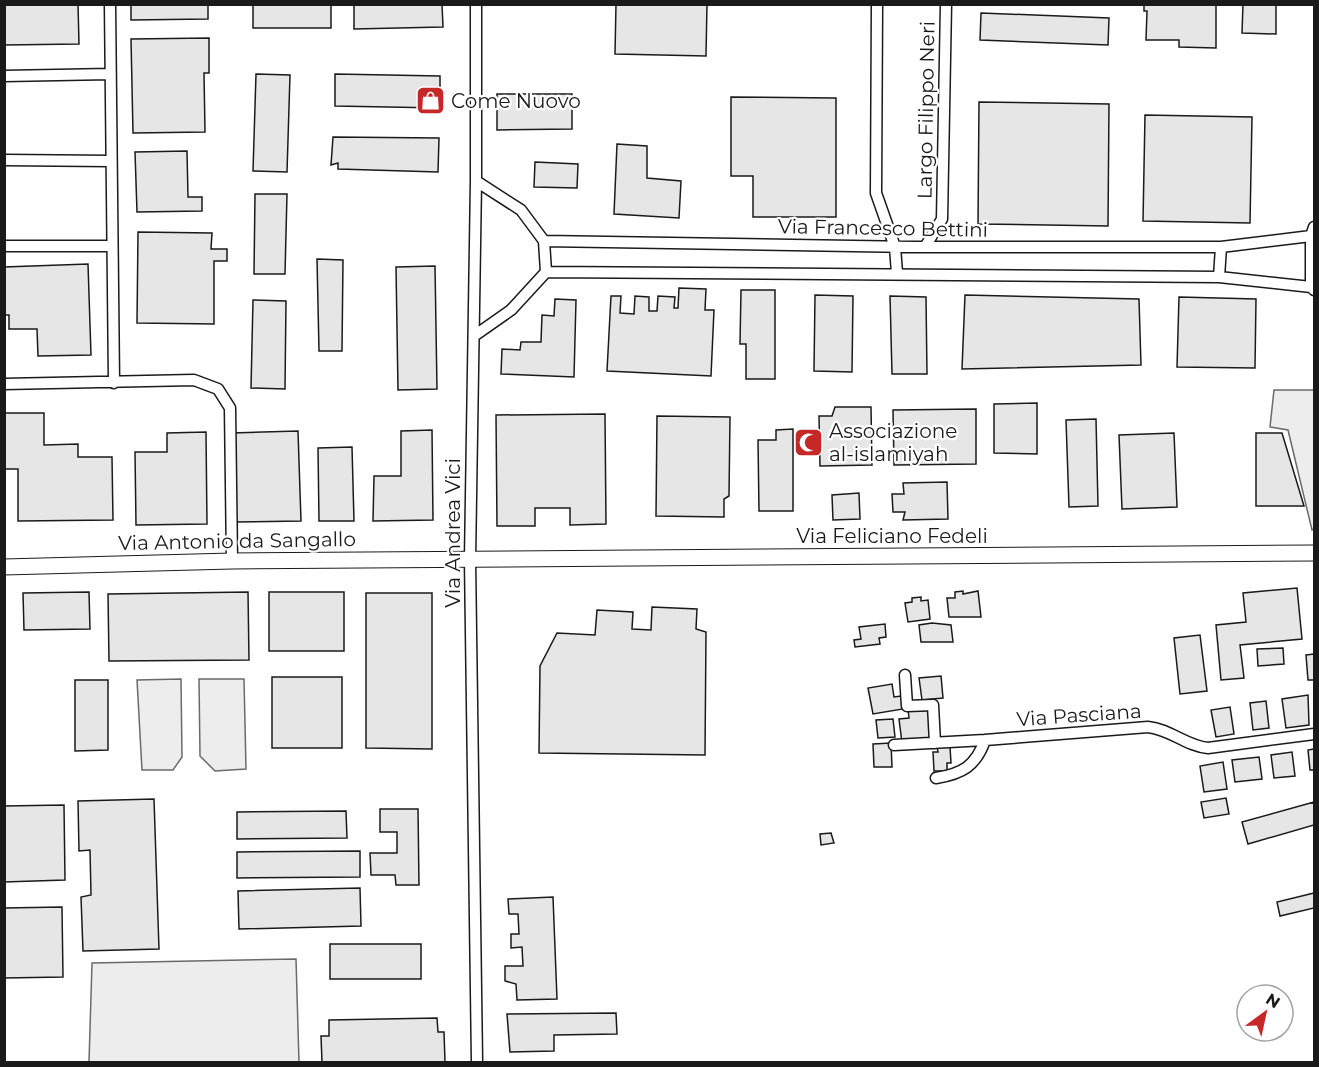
<svg xmlns="http://www.w3.org/2000/svg" width="1319" height="1067" viewBox="0 0 1319 1067" font-family="Montserrat,sans-serif">
<style>
.parking{fill:#ededed;stroke:#6a6a6a;stroke-width:1.5}
.building{fill:#e6e6e6;stroke:#1a1a1a;stroke-width:1.5}
.lines{fill:none;stroke-linecap:round;stroke-linejoin:round}
.street-casing{stroke:#1a1a1a;stroke-width:13}
.secondary-casing{stroke:#1a1a1a;stroke-width:17}
.street{stroke:#fff;stroke-width:10}
.secondary{stroke:#fff;stroke-width:15}
.labels{text-anchor:middle;dominant-baseline:central;stroke-width:4.5;stroke-linejoin:round;paint-order:stroke}
.poi-label{font-size:20px;fill:#1a1a1a;stroke:#fff;text-anchor:start}
.street-label{font-size:20px;fill:#1a1a1a;stroke:#fff}
</style>
<rect width="100%" height="100%" fill="#fff"/>
<!-- parking -->
<path class="parking" d="M 1274,390 L 1314,390 L 1314,529 L 1312,530 L 1288,430 L 1270,427 Z
M 181,679 L 182,757 L 173,770 L 142,770 L 137,680 Z
M 199,679 L 244,679 L 246,769 L 215,771 L 200,756 Z
M 296,959 L 299,1062 L 89,1062 L 92,963 Z"/>
<!-- building -->
<path class="building" d="M 4,4 L 78,4 L 79,44 L 4,45 Z
M 131,4 L 208,4 L 208,19 L 131,20 Z
M 253,4 L 331,4 L 331,28 L 253,28 Z
M 354,4 L 442,4 L 443,27 L 354,29 Z
M 616,4 L 707,4 L 706,56 L 615,54 Z
M 1144,4 L 1216,4 L 1216,48 L 1179,47 L 1179,40 L 1146,40 L 1147,11 L 1144,11 Z
M 1243,4 L 1276,4 L 1276,34 L 1242,33 Z
M 981,13 L 1109,18 L 1108,45 L 980,40 Z
M 209,38 L 209,73 L 204,73 L 205,132 L 133,133 L 131,39 Z
M 256,74 L 290,75 L 287,172 L 253,171 Z
M 335,74 L 440,76 L 440,108 L 335,106 Z
M 497,94 L 572,94 L 572,129 L 497,130 Z
M 731,97 L 836,98 L 836,217 L 753,217 L 753,176 L 731,176 Z
M 979,102 L 1109,104 L 1108,226 L 978,224 Z
M 1145,115 L 1252,117 L 1250,223 L 1143,221 Z
M 333,137 L 439,138 L 438,172 L 338,169 L 338,163 L 331,165 Z
M 617,144 L 647,146 L 647,178 L 681,181 L 679,218 L 614,214 Z
M 187,151 L 188,197 L 202,197 L 202,211 L 137,212 L 135,152 Z
M 535,162 L 578,164 L 577,188 L 534,187 Z
M 255,194 L 287,194 L 285,274 L 254,274 Z
M 138,232 L 212,233 L 211,249 L 227,249 L 227,261 L 214,261 L 214,324 L 137,323 Z
M 317,259 L 343,260 L 342,351 L 319,351 Z
M 88,264 L 91,355 L 38,356 L 37,329 L 9,329 L 9,315 L 4,315 L 4,267 Z
M 435,266 L 437,389 L 398,390 L 396,267 Z
M 679,288 L 706,289 L 705,310 L 714,310 L 711,376 L 607,371 L 611,296 L 621,296 L 620,313 L 634,314 L 635,296 L 649,297 L 649,311 L 657,311 L 658,296 L 675,297 L 674,308 L 678,308 Z
M 741,290 L 775,290 L 775,379 L 746,379 L 746,344 L 740,344 Z
M 815,295 L 853,296 L 852,372 L 814,371 Z
M 965,295 L 1139,299 L 1141,365 L 962,369 Z
M 890,296 L 926,297 L 927,374 L 892,374 Z
M 1179,297 L 1256,299 L 1255,368 L 1177,367 Z
M 555,299 L 576,300 L 574,377 L 501,374 L 502,349 L 520,350 L 521,342 L 541,342 L 542,315 L 554,316 Z
M 253,300 L 286,301 L 285,389 L 251,388 Z
M 1037,403 L 1037,454 L 994,453 L 994,404 Z
M 835,407 L 871,407 L 872,465 L 820,466 L 819,416 L 832,416 Z
M 976,409 L 976,464 L 894,465 L 893,410 Z
M 4,413 L 44,413 L 44,445 L 78,444 L 78,457 L 112,457 L 113,520 L 18,521 L 18,469 L 4,469 Z
M 605,414 L 606,524 L 570,525 L 570,508 L 535,508 L 535,526 L 497,526 L 496,415 Z
M 657,416 L 730,417 L 729,496 L 724,499 L 724,517 L 656,516 Z
M 1096,419 L 1098,506 L 1069,507 L 1066,420 Z
M 793,429 L 793,511 L 759,511 L 758,440 L 776,440 L 776,430 Z
M 432,430 L 433,520 L 373,521 L 374,476 L 401,476 L 401,431 Z
M 298,431 L 301,521 L 235,522 L 232,433 Z
M 206,432 L 207,524 L 136,525 L 135,452 L 167,452 L 167,433 Z
M 1174,433 L 1177,507 L 1122,509 L 1119,435 Z
M 1256,433 L 1282,433 L 1304,506 L 1256,506 Z
M 352,447 L 354,521 L 319,521 L 318,448 Z
M 947,482 L 948,519 L 903,520 L 905,512 L 893,512 L 892,494 L 904,494 L 903,483 Z
M 859,493 L 860,519 L 833,520 L 832,495 Z
M 1297,588 L 1302,639 L 1240,645 L 1244,678 L 1221,680 L 1216,625 L 1246,622 L 1243,593 Z
M 963,591 L 963,594 L 978,591 L 981,617 L 949,617 L 947,598 L 955,598 L 955,592 Z
M 89,592 L 90,629 L 24,630 L 23,593 Z
M 248,592 L 249,660 L 109,661 L 108,594 Z
M 269,592 L 344,592 L 344,651 L 269,651 Z
M 366,593 L 432,593 L 432,749 L 366,748 Z
M 921,597 L 921,601 L 928,600 L 930,619 L 908,622 L 905,603 L 912,602 L 912,598 Z
M 652,607 L 697,609 L 696,629 L 706,632 L 705,755 L 539,753 L 540,666 L 557,633 L 595,635 L 597,610 L 633,612 L 632,629 L 651,630 Z
M 932,623 L 951,625 L 953,642 L 921,642 L 919,625 Z
M 885,624 L 886,637 L 879,638 L 880,644 L 855,647 L 854,640 L 861,639 L 859,627 Z
M 1200,635 L 1207,691 L 1180,694 L 1174,638 Z
M 1283,648 L 1284,664 L 1258,666 L 1257,649 Z
M 1314,654 L 1314,680 L 1308,680 L 1306,655 Z
M 941,676 L 943,698 L 922,700 L 919,678 Z
M 272,677 L 342,677 L 342,748 L 272,748 Z
M 75,680 L 108,680 L 108,750 L 75,751 Z
M 892,684 L 894,697 L 901,696 L 903,709 L 873,714 L 868,688 Z
M 1308,695 L 1309,725 L 1286,728 L 1282,699 Z
M 1266,701 L 1269,728 L 1253,730 L 1250,703 Z
M 931,707 L 934,740 L 902,743 L 899,719 L 909,718 L 908,709 Z
M 1230,707 L 1234,734 L 1216,737 L 1211,710 Z
M 893,719 L 895,737 L 878,738 L 876,720 Z
M 891,743 L 892,767 L 874,767 L 873,744 Z
M 937,747 L 950,747 L 951,763 L 947,763 L 947,771 L 934,771 L 933,752 L 938,752 Z
M 1314,749 L 1314,770 L 1310,770 L 1308,750 Z
M 1292,752 L 1295,776 L 1274,778 L 1271,755 Z
M 1259,757 L 1262,779 L 1235,782 L 1232,760 Z
M 1223,762 L 1227,789 L 1204,792 L 1200,766 Z
M 1226,798 L 1229,814 L 1204,818 L 1201,802 Z
M 154,799 L 159,949 L 83,951 L 81,897 L 91,895 L 90,850 L 79,851 L 78,801 Z
M 1314,802 L 1314,825 L 1248,844 L 1242,822 Z
M 64,805 L 65,880 L 4,882 L 4,806 Z
M 380,809 L 418,809 L 419,885 L 396,885 L 395,875 L 371,875 L 370,853 L 397,853 L 397,832 L 380,832 Z
M 346,811 L 347,838 L 237,839 L 237,812 Z
M 831,833 L 834,843 L 821,845 L 820,834 Z
M 360,851 L 360,877 L 237,878 L 237,852 Z
M 360,888 L 361,926 L 239,929 L 238,891 Z
M 1314,893 L 1314,908 L 1280,916 L 1277,902 Z
M 553,897 L 557,999 L 517,1000 L 516,984 L 505,981 L 505,966 L 523,966 L 522,947 L 511,948 L 511,934 L 519,934 L 518,914 L 509,914 L 508,899 Z
M 62,907 L 63,977 L 4,978 L 4,908 Z
M 330,944 L 421,944 L 421,979 L 330,979 Z
M 616,1013 L 617,1034 L 554,1035 L 554,1051 L 510,1052 L 507,1014 Z
M 437,1018 L 438,1032 L 444,1032 L 445,1062 L 322,1062 L 321,1036 L 329,1036 L 329,1020 Z"/>
<g class="lines">
<defs>
<path id="street" d="M 110,4 L 114,383
M 476,4 L 476,181 L 470,560 L 477,1062
M 877,4 L 876,193 L 895,247 L 897,273
M 4,76 L 110,74
M 4,160 L 111,161
M 1311,236 L 1311,287
M 544,241 L 914,247 L 1221,247 L 1311,236 L 1314,227
M 4,246 L 112,246
M 925,247 L 942,219 L 946,4
M 546,272 L 1219,277 L 1311,287 L 1314,290
M 1219,277 L 1221,247
M 474,336 L 511,310 L 546,272 L 544,241 L 521,210 L 476,181
M 4,384 L 194,380 L 218,389 L 230,408 L 232,561
M 905,675 L 907,706 L 933,705 L 935,743
M 894,745 L 985,740
M 936,778 C 962,774 976,766 985,740 L 1148,727 C 1170,729 1186,746 1208,748 L 1314,734"/>
<path id="secondary" d="M 4,567 L 232,561 L 1314,553"/>
</defs>
<!-- street casing -->
<use href="#street" class="street-casing"/>
<!-- secondary casing -->
<use href="#secondary" class="secondary-casing"/>
<!-- street -->
<use href="#street" class="street"/>
<!-- secondary -->
<use href="#secondary" class="secondary"/>
</g>
<!-- icons -->
<defs>
<symbol id="shop-square" viewBox="-11 -11 22 22"><rect x="-9" y="-9" width="18" height="18" rx="4" fill="#c62828" stroke="#fff"/><path d="M-5-2.5h2.3a2.7 3.5 0 0 1 5.4 0H5L5.5 6h-11ZM-1.5-2.5h3a1.5 2.3 0 0 0-3 0Z" fill="#fff"/></symbol>
<symbol id="mosque-square" viewBox="-11 -11 22 22"><rect x="-9" y="-9" width="18" height="18" rx="4" fill="#c62828" stroke="#fff"/><path d="M3.5-4.9A6 6 0 1 0 3.5 4.9A5 5 0 1 1 3.5-4.9Z" fill="#fff"/></symbol>
</defs>
<g fill-rule="evenodd">
<use href="#shop-square" x="414" y="84" width="33" height="33"/>
<use href="#mosque-square" x="792" y="426" width="33" height="33"/>
</g>
<g class="labels">
<!-- poi labels -->
<g class="poi-label">
<text x="451" y="101">Come Nuovo</text>
<text x="829" y="431">Associazione<tspan x="829" dy="23">al-islamiyah</tspan></text>
</g>
<!-- street labels -->
<g class="street-label">
<text transform="translate(926 110) rotate(-89)">Largo Filippo Neri</text>
<text transform="translate(883 228) rotate(1)">Via Francesco Bettini</text>
<text transform="translate(453 533) rotate(-90)">Via Andrea Vici</text>
<text x="892" y="536">Via Feliciano Fedeli</text>
<text transform="translate(237 541) rotate(-1)">Via Antonio da Sangallo</text>
<text transform="translate(1079 715) rotate(-4)">Via Pasciana</text>
</g>
</g>
<!-- border -->
<rect width="1319" height="1067" fill="none" stroke="#1a1a1a" stroke-width="12"/>
<!-- north arrow -->
<g transform="translate(1265 1013) rotate(33)"><circle r="28" fill="#ffffff" stroke="#a3a3a3" stroke-width="1.5"/>
<path d="M0-4.5L10 22L0 15L-10 22Z" fill="#c62828"/>
<text y="-9" font-size="16" font-weight="bold" text-anchor="middle" fill="#1a1a1a">N</text>
</g>
</svg>
